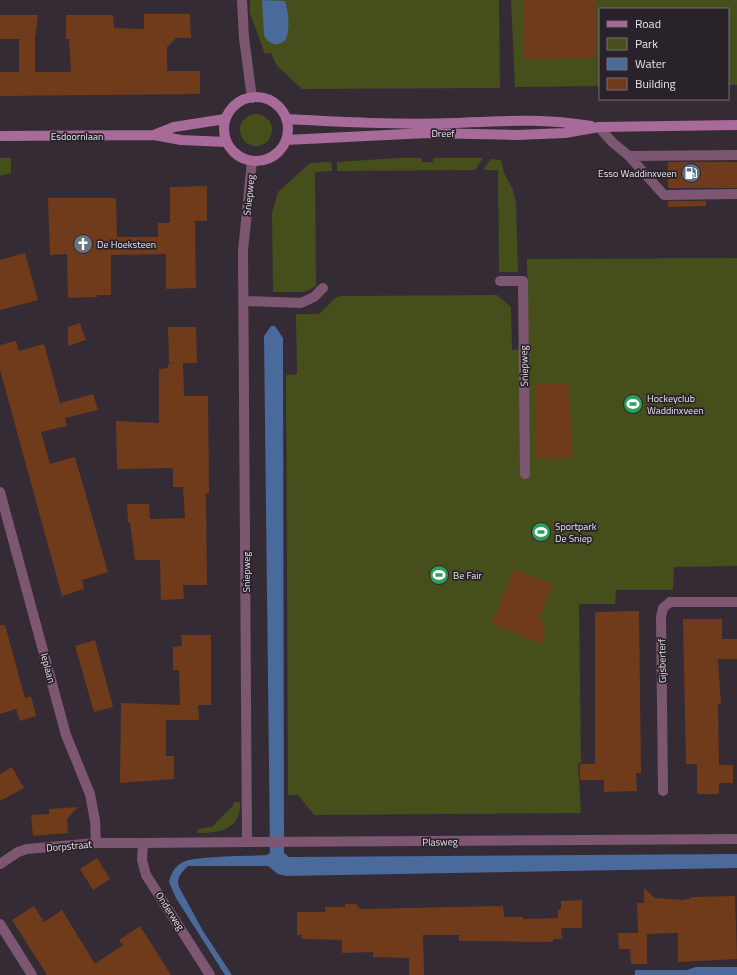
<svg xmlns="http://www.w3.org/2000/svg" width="737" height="975" viewBox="0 0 737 975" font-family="'Titillium Web',sans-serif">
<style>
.green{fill:#464f1c}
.water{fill:#496a9b}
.building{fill:#703b1b}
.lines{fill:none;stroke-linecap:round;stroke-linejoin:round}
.service{stroke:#7d5672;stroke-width:10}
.minor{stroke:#7d5672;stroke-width:10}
.tertiary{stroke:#7d5672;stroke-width:10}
.secondary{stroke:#a86a98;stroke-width:10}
.labels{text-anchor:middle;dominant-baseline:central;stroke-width:3.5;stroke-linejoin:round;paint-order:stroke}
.street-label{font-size:10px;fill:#e9e3e9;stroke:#2a222a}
.poi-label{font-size:10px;fill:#e9e3e9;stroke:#2a222a;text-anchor:start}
</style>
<rect width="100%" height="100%" fill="#342b34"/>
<!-- green -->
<path class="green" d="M 250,0 L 499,0 L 500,88 L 302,89 L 277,66 L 271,53 L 265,54 L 250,13 Z
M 511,0 L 737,0 L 737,85 L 728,85 L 728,9 L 600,9 L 600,86 L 515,87 Z
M240 130a16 16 0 1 1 32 0a16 16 0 1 1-32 0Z
M 0,158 L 11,158 L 11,173 L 0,176 Z
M 398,158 L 422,158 L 422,162 L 433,162 L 433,158 L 483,158 L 475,170 L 337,171 L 337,162 Z
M 491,159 L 501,160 L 504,173 L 513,190 L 516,203 L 518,272 L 499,272 L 498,170 L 483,170 Z
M 331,162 L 332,171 L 315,172 L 316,286 L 304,292 L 273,292 L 272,213 L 278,192 L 310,163 Z
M 737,258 L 737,566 L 674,567 L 673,590 L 616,590 L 615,604 L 579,604 L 581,763 L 578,763 L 581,813 L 314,815 L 298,795 L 288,795 L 286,375 L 297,374 L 296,314 L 319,314 L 335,298 L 340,296 L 497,295 L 511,307 L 512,350 L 528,349 L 527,259 Z
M 234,802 L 240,802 C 241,829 221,833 198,833 L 198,829 L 212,827 L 233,806 Z"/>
<!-- water -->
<path class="water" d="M 262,0 L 285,1 C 288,12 290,24 287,36 C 283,48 268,46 264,35 Z
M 271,326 L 275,326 L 283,338 L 284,853 L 289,857 L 293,857 L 737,854 L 737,868 L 286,876 L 278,874 L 268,866 L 188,866 C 181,873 176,878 179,887 L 203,931 L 232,975 L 225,975 L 176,898 L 169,882 C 171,873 175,866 183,862 C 193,856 251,856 267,855 L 270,853 L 264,336 Z
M 696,967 L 737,967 L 737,975 L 635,975 L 635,970 L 687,970 Z"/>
<!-- building -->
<path class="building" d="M 523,0 L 595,0 L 596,58 L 524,59 Z
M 144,14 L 190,14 L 191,38 L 176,38 L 167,47 L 167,71 L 200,71 L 200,94 L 0,96 L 0,72 L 19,72 L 19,39 L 0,39 L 0,15 L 38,15 L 35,39 L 35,72 L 71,72 L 69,39 L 66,39 L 66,15 L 113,15 L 114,28 L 144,29 Z
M 668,162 L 737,162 L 737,188 L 668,188 Z
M 207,186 L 207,221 L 195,221 L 196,288 L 166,289 L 166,254 L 111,255 L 111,295 L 96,295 L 98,297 L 68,298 L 67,254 L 50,255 L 48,198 L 116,198 L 117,237 L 158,237 L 158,223 L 170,223 L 170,187 Z
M 668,201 L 706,201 L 706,206 L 668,207 Z
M 25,253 L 38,300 L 0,310 L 0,260 Z
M 80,323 L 86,340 L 68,346 L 68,327 Z
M 168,327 L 196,327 L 197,363 L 183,363 L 184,396 L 208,396 L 209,493 L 206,493 L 207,585 L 183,585 L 184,599 L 161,600 L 160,560 L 135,560 L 130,522 L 128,522 L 127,504 L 149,504 L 150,519 L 185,518 L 183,487 L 173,487 L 173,468 L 117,469 L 116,421 L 159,423 L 159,369 L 168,368 L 168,364 L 174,363 L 169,363 Z
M 16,341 L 19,351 L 44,344 L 60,403 L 93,394 L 98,410 L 65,418 L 67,426 L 41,432 L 50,464 L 75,457 L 108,572 L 82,580 L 84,589 L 62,596 L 0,370 L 0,345 Z
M 556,383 L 569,385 L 572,458 L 536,458 L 535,384 Z
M 514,569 L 553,584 L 539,620 L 544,622 L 545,633 L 541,644 L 492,624 Z
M 639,611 L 641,773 L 636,773 L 637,791 L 604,792 L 604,780 L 580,780 L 580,764 L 595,764 L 595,612 Z
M 683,619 L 722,619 L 722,639 L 737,639 L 737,659 L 718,659 L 721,704 L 718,704 L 719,765 L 733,765 L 733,783 L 719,783 L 719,794 L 697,794 L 697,764 L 686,764 Z
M 0,625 L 5,625 L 25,698 L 31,696 L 36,716 L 20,721 L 16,709 L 0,714 Z
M 181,635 L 211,635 L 211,705 L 198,705 L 199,720 L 166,720 L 166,756 L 174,756 L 174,779 L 120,783 L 121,703 L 180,705 L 179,670 L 173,670 L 173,647 L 182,646 Z
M 95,640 L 113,707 L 94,712 L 75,646 Z
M 12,767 L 24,788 L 0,801 L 0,774 Z
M 78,807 L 67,819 L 68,833 L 33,836 L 31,815 L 49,814 L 49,809 Z
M 97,858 L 110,879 L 93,890 L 80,869 Z
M 644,888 L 655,898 L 684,900 L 691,898 L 691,897 L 735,896 L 737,959 L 678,962 L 678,933 L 647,934 L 647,964 L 631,964 L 630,949 L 619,949 L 618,933 L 638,933 L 637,903 L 644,903 Z
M 582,900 L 582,928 L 561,928 L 562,939 L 553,939 L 553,942 L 459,941 L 459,935 L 423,935 L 424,975 L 409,975 L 409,958 L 373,957 L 373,952 L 342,953 L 342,940 L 302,939 L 302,935 L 297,935 L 297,912 L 325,912 L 325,907 L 345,907 L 345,904 L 356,904 L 360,909 L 503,906 L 504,917 L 523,917 L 523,919 L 558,918 L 558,910 L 561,909 L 561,901 Z
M 34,906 L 44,922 L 62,910 L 95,964 L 123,945 L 119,940 L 140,926 L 171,975 L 47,975 L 12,920 Z"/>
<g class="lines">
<!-- service -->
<path class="service" d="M 599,127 L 612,142 L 629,156 L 737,155
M 629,156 L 664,195 L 737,194
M 500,281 L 523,281 L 525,474
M 244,301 L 301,303 L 314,297 L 323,288"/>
<!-- minor -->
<path class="minor" d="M 242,0 L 244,38 L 252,98
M 0,492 L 66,735 L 90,794 L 95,821 L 96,843
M 663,791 L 661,617 L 663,608 L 670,602 L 737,602
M 247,842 L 737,839
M 0,864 L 18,852 L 27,849 L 96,843 L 143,843
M 0,924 L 32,975"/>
<!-- tertiary -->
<path class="tertiary" d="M 210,975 L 146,875 L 142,860 L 143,843 L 247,842 L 243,251 L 252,161"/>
<!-- secondary -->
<path class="secondary" d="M224 129a32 32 0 1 1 64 0a32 32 0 1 1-64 0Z
M 286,119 C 342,122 399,125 455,123 C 504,121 543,118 591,126
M 154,135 L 174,127 L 225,119
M 0,136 L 154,135 L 181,140 L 226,142
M 286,140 L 427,133 L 517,135 L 565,133 L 599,127 L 737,125"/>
</g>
<!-- icons -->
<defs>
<symbol id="fuel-disc" viewBox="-11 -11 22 22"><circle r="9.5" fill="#5c6f8a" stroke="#2a222a"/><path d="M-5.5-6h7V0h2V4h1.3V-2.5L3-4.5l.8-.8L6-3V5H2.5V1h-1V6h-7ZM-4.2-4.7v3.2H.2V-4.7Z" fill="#fff"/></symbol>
<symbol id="church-disc" viewBox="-11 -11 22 22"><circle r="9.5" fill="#6b7280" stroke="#2a222a"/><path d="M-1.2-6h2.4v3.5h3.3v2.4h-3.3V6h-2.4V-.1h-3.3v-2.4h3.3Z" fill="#fff"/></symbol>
<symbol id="stadium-disc" viewBox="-11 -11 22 22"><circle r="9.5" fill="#2e9e5b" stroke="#2a222a"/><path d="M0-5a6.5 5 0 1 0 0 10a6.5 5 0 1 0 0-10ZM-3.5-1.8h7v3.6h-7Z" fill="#fff"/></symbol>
</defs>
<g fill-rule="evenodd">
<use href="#fuel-disc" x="680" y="162" width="22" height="22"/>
<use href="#church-disc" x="72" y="233" width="22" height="22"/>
<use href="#stadium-disc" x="622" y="393" width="22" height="22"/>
<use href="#stadium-disc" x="530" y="521" width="22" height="22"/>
<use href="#stadium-disc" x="428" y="564" width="22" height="22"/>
</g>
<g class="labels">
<!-- street labels -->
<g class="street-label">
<text x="443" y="133">Dreef</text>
<text x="77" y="136">Esdoornlaan</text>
<text transform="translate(249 195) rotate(-84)">Sniepweg</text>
<text transform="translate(524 366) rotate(-91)">Sniepweg</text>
<text transform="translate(246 572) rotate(-90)">Sniepweg</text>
<text transform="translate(662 661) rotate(-91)">Gijsberterf</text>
<text transform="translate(48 668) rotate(75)">Ieplaan</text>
<text transform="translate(440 842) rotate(-1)">Plasweg</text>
<text transform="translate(69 846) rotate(-5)">Dorpstraat</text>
<text transform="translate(170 911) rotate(57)">Onderweg</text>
</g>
<!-- poi labels -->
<g class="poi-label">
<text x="677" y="173" text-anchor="end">Esso Waddinxveen</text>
<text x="97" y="244">De Hoeksteen</text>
<text x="647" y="398">Hockeyclub<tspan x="647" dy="12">Waddinxveen</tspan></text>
<text x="555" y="526">Sportpark<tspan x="555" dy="12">De Sniep</tspan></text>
<text x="453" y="575">Be Fair</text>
</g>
</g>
<!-- legend -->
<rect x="599" y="8" width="130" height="92" fill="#2a222a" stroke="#766f76"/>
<rect x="607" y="21" width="20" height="6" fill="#a86a98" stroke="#766f76"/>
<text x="635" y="28" font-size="12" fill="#e9e3e9">Road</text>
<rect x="607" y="38" width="20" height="12" fill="#464f1c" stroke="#766f76"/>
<text x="635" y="48" font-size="12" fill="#e9e3e9">Park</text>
<rect x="607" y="58" width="20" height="12" fill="#496a9b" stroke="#766f76"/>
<text x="635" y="68" font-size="12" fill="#e9e3e9">Water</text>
<rect x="607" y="78" width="20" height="12" fill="#703b1b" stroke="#766f76"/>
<text x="635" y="88" font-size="12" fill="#e9e3e9">Building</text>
</svg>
